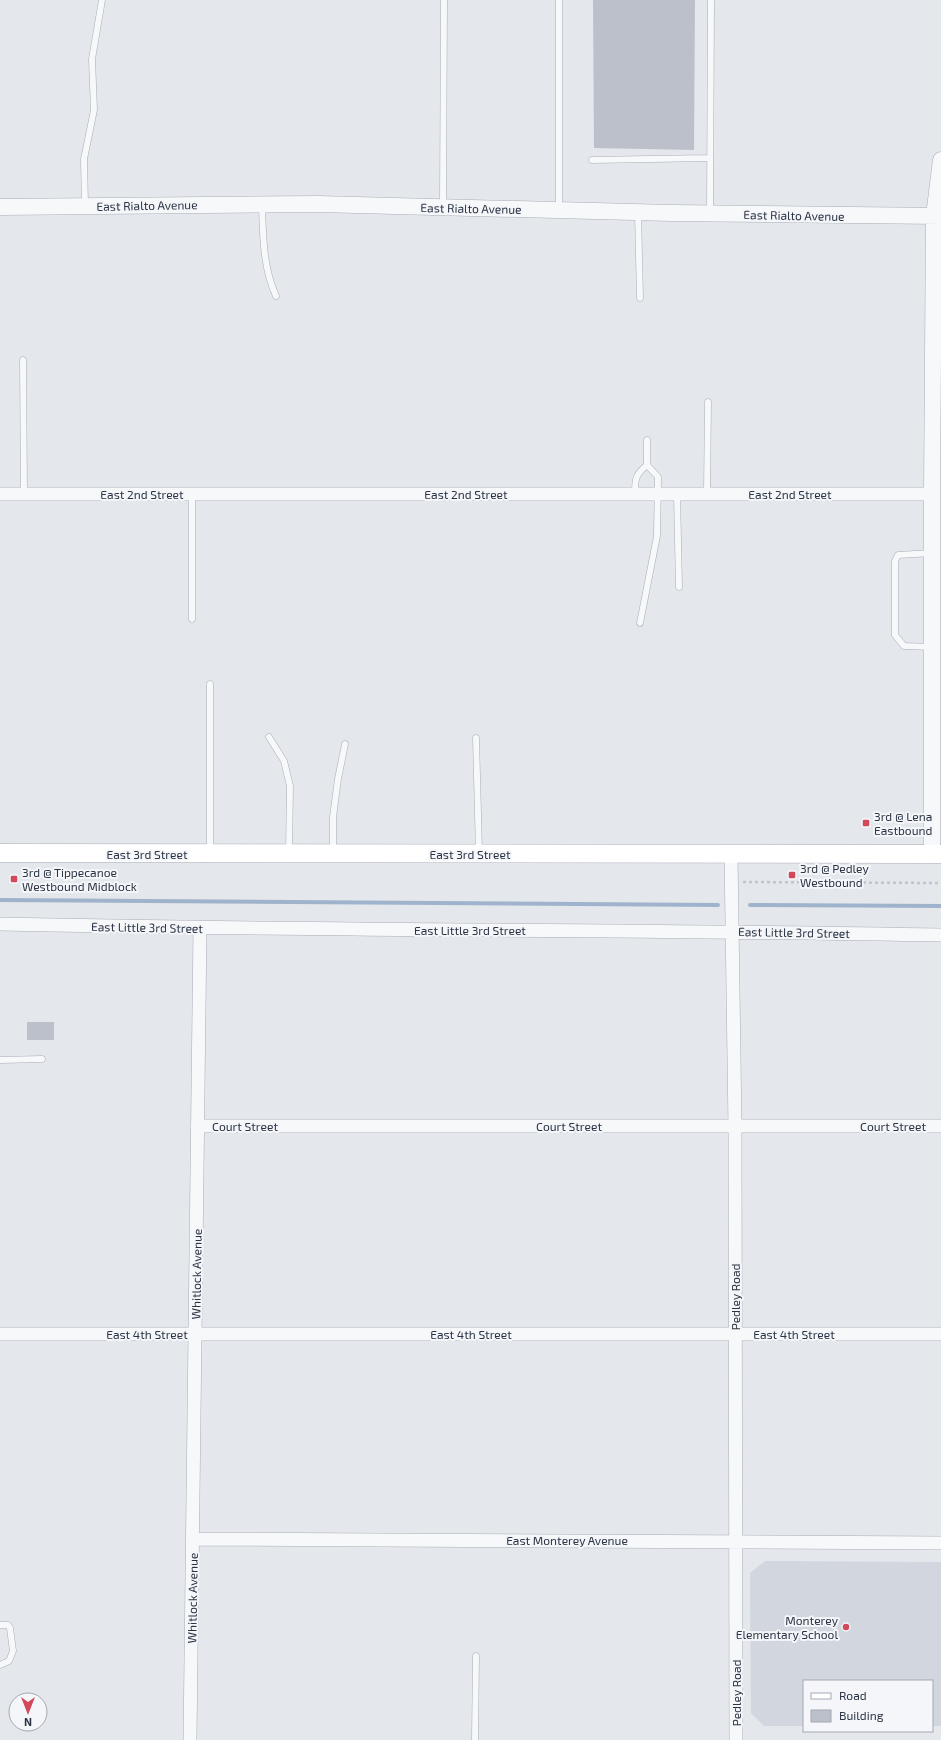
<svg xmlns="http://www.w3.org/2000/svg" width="941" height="1740" viewBox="0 0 941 1740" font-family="'Exo 2',sans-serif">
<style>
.built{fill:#d2d6de}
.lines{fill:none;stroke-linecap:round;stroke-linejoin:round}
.stream{stroke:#9fb4cc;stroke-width:4}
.building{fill:#bbc0ca}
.service-casing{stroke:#a9aeb7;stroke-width:7}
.minor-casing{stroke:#a9aeb7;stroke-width:14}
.tertiary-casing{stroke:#a9aeb7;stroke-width:17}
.secondary-casing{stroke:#a9aeb7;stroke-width:19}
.path{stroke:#c2c5cb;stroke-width:2.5;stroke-dasharray:3 3;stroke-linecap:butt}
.service{stroke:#f7f8fa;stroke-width:6}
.minor{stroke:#f7f8fa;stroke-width:13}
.tertiary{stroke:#f7f8fa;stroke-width:16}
.secondary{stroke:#fff;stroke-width:18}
.poi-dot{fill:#d1495b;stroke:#f4f6f9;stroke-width:1.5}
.labels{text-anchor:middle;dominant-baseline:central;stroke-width:4;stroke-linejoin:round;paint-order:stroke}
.street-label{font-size:12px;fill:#2b3445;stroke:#f4f6f9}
.poi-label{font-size:12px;fill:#2b3445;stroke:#f4f6f9;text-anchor:start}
</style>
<rect width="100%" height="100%" fill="#e4e7ec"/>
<!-- built -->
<path class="built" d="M 765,1561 L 941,1562 L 941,1726 L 932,1726 L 932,1681 L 804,1681 L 804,1726 L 764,1726 L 751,1713 L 750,1573 Z"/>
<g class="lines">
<!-- stream -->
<path class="stream" d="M 0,900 L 718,905
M 750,905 L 941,906"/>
</g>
<!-- building -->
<path class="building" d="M 593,0 L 695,0 L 694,150 L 594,148 Z
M 27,1022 L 54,1022 L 54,1040 L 27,1040 Z"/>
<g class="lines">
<defs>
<path id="service" d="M 559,0 L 559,209
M 592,160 L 710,158
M 85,206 L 84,159 L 94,110 L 92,59 L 102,0
M 262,206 C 263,237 263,267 276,296
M 443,206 L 444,0
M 638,212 L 640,298
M 710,212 L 711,0
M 23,360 L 24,494
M 192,494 L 192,619
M 635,494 C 635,479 635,475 647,465
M 677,494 L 679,587
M 707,494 L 708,402
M 932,553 L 898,555 L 895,561 L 895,635 L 904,646 L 932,647
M 640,623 L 657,536 L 658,477 L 647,465 L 647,440
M 210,684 L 210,853
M 269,737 L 284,761 L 290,786 L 289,851
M 476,738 L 479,852
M 333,852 L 333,817 L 338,779 L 345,744
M 0,1060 L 42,1059
M 0,1625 L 8,1625 L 10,1628 L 13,1651 L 9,1661 L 0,1665
M 475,1740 L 476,1656"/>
<path id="minor" d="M 0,494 L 932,494
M 731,854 L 735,1126 L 736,1740
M 0,924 C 314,931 627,929 941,935
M 197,1126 L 941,1126
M 0,1334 L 941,1334
M 193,1539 L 941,1543
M 190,1740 L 200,928"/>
<path id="tertiary" d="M 0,207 L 318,204 L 672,213 L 941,216
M 932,854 L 932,494 L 934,216 L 941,160"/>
<path id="secondary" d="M 0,853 L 941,854"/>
</defs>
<!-- service casing -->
<use href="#service" class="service-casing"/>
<!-- minor casing -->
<use href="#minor" class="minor-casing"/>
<!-- tertiary casing -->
<use href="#tertiary" class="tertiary-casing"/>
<!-- secondary casing -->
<use href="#secondary" class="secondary-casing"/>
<!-- path -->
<path class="path" d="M 743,882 L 941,883"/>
<!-- service -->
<use href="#service" class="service"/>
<!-- minor -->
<use href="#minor" class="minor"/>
<!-- tertiary -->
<use href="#tertiary" class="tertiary"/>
<!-- secondary -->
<use href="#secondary" class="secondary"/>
</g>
<!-- markers -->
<g class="poi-dot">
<rect x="862" y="819" width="8" height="8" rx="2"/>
<rect x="788" y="871" width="8" height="8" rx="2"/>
<rect x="10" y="875" width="8" height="8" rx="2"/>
<circle cx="846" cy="1627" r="4"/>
</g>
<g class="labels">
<!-- street labels -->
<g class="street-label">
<text transform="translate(147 205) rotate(-1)">East Rialto Avenue</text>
<text transform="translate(471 208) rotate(1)">East Rialto Avenue</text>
<text transform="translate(794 215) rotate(1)">East Rialto Avenue</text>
<text x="142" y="494">East 2nd Street</text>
<text x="466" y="494">East 2nd Street</text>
<text x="790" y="494">East 2nd Street</text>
<text x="147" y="854">East 3rd Street</text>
<text x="470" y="854">East 3rd Street</text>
<text transform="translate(147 927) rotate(1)">East Little 3rd Street</text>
<text x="470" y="930">East Little 3rd Street</text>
<text transform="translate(794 932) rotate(1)">East Little 3rd Street</text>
<text x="245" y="1126">Court Street</text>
<text x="569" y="1126">Court Street</text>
<text x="893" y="1126">Court Street</text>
<text transform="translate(196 1274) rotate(-89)">Whitlock Avenue</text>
<text transform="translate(735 1297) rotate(-90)">Pedley Road</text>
<text x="147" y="1334">East 4th Street</text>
<text x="471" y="1334">East 4th Street</text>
<text x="794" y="1334">East 4th Street</text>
<text x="567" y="1540">East Monterey Avenue</text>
<text transform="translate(192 1598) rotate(-89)">Whitlock Avenue</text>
<text transform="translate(736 1693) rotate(-90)">Pedley Road</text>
</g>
<!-- poi labels -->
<g class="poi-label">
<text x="874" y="816">3rd @ Lena<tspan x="874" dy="14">Eastbound</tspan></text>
<text x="800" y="868">3rd @ Pedley<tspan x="800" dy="14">Westbound</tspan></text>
<text x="22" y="872">3rd @ Tippecanoe<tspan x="22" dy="14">Westbound Midblock</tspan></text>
<text x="838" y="1620" text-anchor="end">Monterey<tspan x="838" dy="14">Elementary School</tspan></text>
</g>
</g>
<!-- legend -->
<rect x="803" y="1680" width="130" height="52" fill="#f4f6f9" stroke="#a4a8b1"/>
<rect x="811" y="1693" width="20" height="6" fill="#ffffff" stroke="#a4a8b1"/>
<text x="839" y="1700" font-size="12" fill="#2b3445">Road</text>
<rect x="811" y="1710" width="20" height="12" fill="#bbc0ca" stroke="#a4a8b1"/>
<text x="839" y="1720" font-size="12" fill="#2b3445">Building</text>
<!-- north arrow -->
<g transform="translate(28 1712) rotate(180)"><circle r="19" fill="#f4f6f9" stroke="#a4a8b1"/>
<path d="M0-3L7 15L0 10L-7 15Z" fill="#d1495b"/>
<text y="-6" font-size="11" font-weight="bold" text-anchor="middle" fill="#2b3445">N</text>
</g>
</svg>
